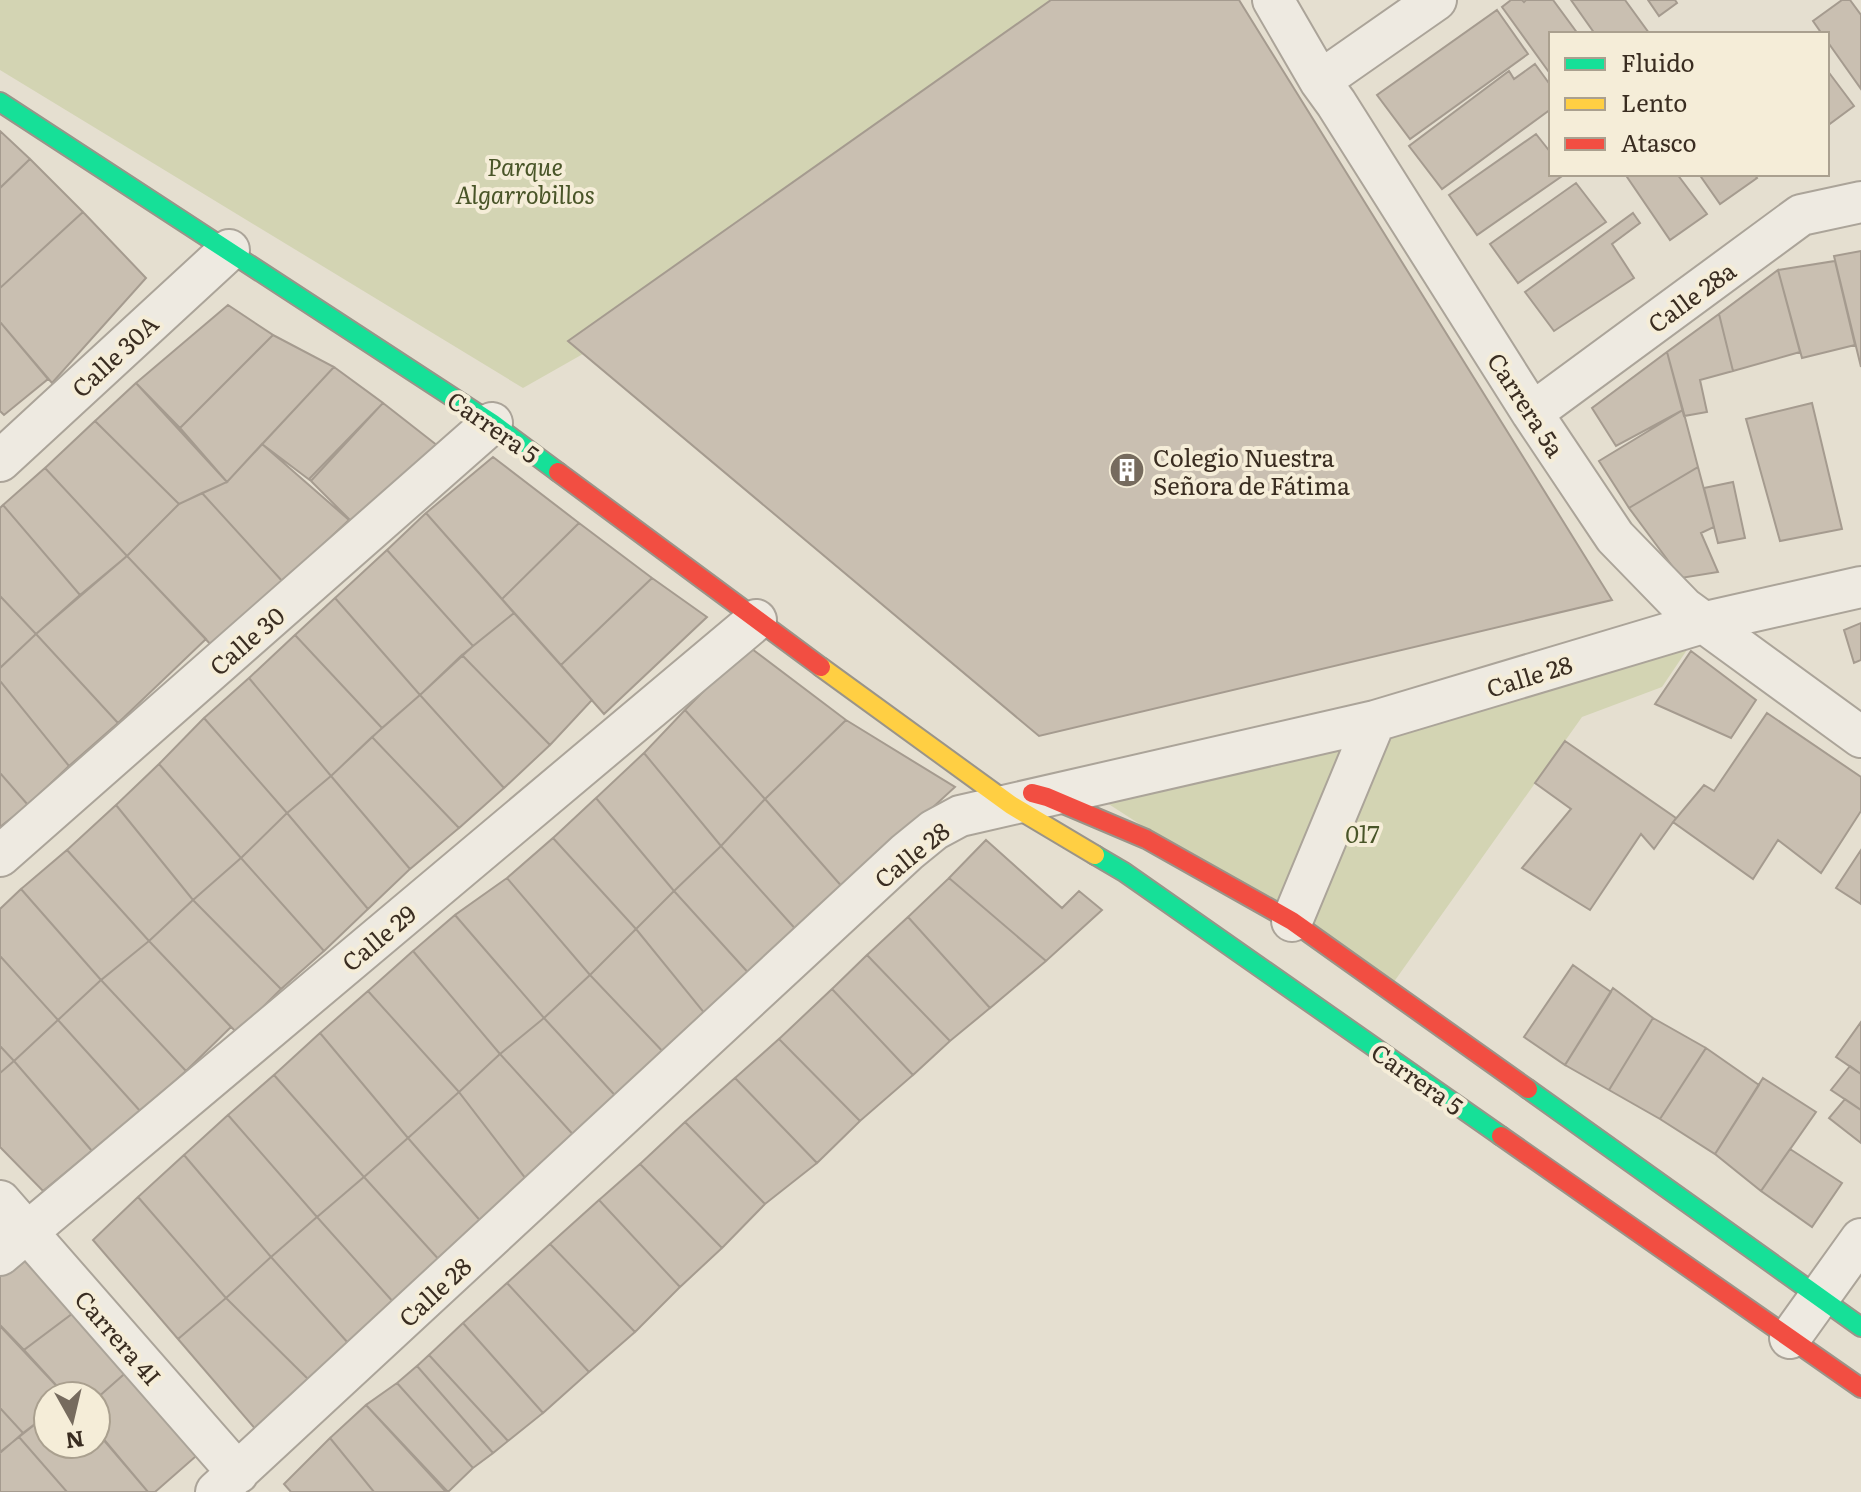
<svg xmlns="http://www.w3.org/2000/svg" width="1861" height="1492" viewBox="0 0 1861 1492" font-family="Literata,serif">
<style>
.green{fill:#d3d4b3}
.building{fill:#c9bfb1;stroke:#a59b8f;stroke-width:2}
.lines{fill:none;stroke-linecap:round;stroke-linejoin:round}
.street-casing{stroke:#aba499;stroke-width:44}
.fast-casing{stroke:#9a9489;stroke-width:22}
.slow-casing{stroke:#9a9489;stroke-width:22}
.jam-casing{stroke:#9a9489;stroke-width:22}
.street{stroke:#eeeae1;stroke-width:40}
.fast{stroke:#16e098;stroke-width:18}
.slow{stroke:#ffcf43;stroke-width:18}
.jam{stroke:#f24e42;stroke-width:18}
.labels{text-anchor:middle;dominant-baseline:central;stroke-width:8;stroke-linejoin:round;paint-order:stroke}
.park-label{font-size:24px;font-style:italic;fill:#495528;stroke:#f5edd8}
.street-label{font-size:24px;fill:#3a2d21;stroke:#f5edd8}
.poi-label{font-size:24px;fill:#3a2d21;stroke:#f5edd8;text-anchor:start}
</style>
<rect width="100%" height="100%" fill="#e5dfd0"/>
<!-- green -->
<path class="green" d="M 0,0 L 1207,0 L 523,388 L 0,70 Z
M 1695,638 L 1662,687 L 1582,717 L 1391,986 L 1079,785 Z"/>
<!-- building -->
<path class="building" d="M 1051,0 L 1239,0 L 1612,600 L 1039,736 L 568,341 Z
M 1511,0 L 1522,0 L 1524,2 L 1526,0 L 1553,0 L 1578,34 L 1551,34 L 1551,75 L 1502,7 Z
M 1571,0 L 1625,0 L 1649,33 L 1595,34 Z
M 1648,0 L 1675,0 L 1677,3 L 1659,16 Z
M 1842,0 L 1850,0 L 1861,15 L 1861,89 L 1827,41 L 1827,34 L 1822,34 L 1813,21 Z
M 1497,10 L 1528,54 L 1410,139 L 1377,95 Z
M 1535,64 L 1551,86 L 1551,109 L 1442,189 L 1409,146 L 1509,71 L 1514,79 Z
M 1827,70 L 1854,106 L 1827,126 Z
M 0,131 L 30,159 L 0,188 Z
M 1536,134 L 1551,153 L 1551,174 L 1565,174 L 1477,235 L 1449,195 Z
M 30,159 L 83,212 L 0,288 L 0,188 Z
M 1625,174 L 1677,174 L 1707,214 L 1670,240 Z
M 1699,174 L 1754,174 L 1757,178 L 1720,204 Z
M 1576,183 L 1606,222 L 1518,283 L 1490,244 Z
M 83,212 L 146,278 L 52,383 L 0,322 L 0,288 Z
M 1633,213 L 1640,223 L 1612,244 L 1634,278 L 1554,331 L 1525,292 Z
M 1861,251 L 1861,367 L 1834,256 Z
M 1835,261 L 1855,345 L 1802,358 L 1778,270 Z
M 1778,270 L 1800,352 L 1733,371 L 1719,314 Z
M 228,305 L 273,335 L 180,428 L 136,383 Z
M 1719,314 L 1733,371 L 1700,380 L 1707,412 L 1684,416 L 1667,352 Z
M 0,322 L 48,379 L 4,415 L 0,411 Z
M 273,335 L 334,367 L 227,482 L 180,428 Z
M 1667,352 L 1683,410 L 1616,446 L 1592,408 Z
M 334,367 L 383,403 L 311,481 L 262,444 Z
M 136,383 L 227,482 L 179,504 L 95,421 Z
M 383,403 L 438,446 L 357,527 L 309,479 Z
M 1812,403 L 1842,529 L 1780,541 L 1746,419 Z
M 1683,410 L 1698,467 L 1629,508 L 1599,461 Z
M 95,421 L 179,504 L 127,556 L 45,468 Z
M 262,444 L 349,520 L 283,582 L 202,493 L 227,482 Z
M 493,457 L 579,523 L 502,599 L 426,513 Z
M 1698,467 L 1714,527 L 1701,533 L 1718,572 L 1681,578 L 1629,508 Z
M 45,468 L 127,556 L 80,595 L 3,505 Z
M 1733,482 L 1745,538 L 1718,543 L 1704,488 Z
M 202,493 L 283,582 L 215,649 L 127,556 L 179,504 Z
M 3,505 L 80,595 L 36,634 L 0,596 L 0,508 Z
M 426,513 L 514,613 L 473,646 L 387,550 Z
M 579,523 L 652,578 L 561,665 L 502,599 Z
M 387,550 L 473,646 L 420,695 L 335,598 Z
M 127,556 L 206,639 L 118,723 L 36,634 Z
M 652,578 L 707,617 L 604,714 L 561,665 Z
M 0,596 L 36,634 L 0,668 Z
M 335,598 L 420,695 L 382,728 L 295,635 Z
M 514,613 L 592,700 L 550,745 L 462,655 Z
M 1861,623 L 1861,660 L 1854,663 L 1844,630 Z
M 36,634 L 118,723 L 69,766 L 0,681 L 0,668 Z
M 295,635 L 382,728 L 331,776 L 249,678 Z
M 748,646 L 846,720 L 765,799 L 685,710 Z
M 1691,651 L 1756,700 L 1731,738 L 1655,704 Z
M 462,655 L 550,745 L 504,788 L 420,695 Z
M 249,678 L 331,776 L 287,813 L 204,718 Z
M 0,681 L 69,766 L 28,805 L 0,773 Z
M 420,695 L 504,788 L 459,828 L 372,737 Z
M 685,710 L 765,799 L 721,846 L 644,753 Z
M 1767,713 L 1861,777 L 1861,811 L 1821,873 L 1778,840 L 1753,879 L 1673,822 L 1704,785 L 1714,791 Z
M 204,718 L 287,813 L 241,858 L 159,764 Z
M 846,720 L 955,787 L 844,889 L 765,799 Z
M 372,737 L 459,828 L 410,869 L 331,776 Z
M 1565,741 L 1676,818 L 1654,849 L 1641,834 L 1590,910 L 1522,868 L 1571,809 L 1535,783 Z
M 644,753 L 721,846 L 674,891 L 596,798 Z
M 159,764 L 241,858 L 193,900 L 116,805 Z
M 0,773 L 28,805 L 0,827 Z
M 331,776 L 410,869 L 368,909 L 287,813 Z
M 596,798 L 674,891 L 636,929 L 553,838 Z
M 765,799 L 844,889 L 799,933 L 721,846 Z
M 116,805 L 193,900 L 149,941 L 67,850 Z
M 287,813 L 368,909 L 324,951 L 241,858 Z
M 553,838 L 636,929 L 590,975 L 507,878 Z
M 986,840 L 1062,908 L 1079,891 L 1102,910 L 1046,961 L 949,878 Z
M 721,846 L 799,933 L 753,978 L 674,891 Z
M 67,850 L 149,941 L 101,980 L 21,889 Z
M 1861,850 L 1861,904 L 1836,888 Z
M 241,858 L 324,951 L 281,989 L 193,900 Z
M 507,878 L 590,975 L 544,1018 L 455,915 Z
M 949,878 L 1046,961 L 990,1008 L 908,917 Z
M 21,889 L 101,980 L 58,1020 L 0,956 L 0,909 Z
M 674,891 L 753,978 L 710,1020 L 636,929 Z
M 193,900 L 281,989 L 237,1033 L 149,941 Z
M 455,915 L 544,1018 L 500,1054 L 413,951 Z
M 908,917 L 990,1008 L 950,1041 L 867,955 Z
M 636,929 L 710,1020 L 668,1057 L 590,975 Z
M 149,941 L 231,1027 L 186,1071 L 101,980 Z
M 413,951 L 500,1054 L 459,1092 L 368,991 Z
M 867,955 L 950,1041 L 913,1075 L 832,989 Z
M 0,956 L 58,1020 L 14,1061 L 0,1046 Z
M 1573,965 L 1611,992 L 1565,1065 L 1524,1037 Z
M 590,975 L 668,1057 L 622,1103 L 544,1018 Z
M 101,980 L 186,1071 L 141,1112 L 58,1020 Z
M 1613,988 L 1653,1018 L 1609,1090 L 1565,1065 Z
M 832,989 L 913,1075 L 860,1121 L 779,1039 Z
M 368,991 L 459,1092 L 408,1138 L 320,1033 Z
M 544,1018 L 622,1103 L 578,1140 L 500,1054 Z
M 1653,1018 L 1706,1048 L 1660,1119 L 1609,1090 Z
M 58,1020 L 141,1112 L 92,1151 L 14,1061 Z
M 1861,1022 L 1861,1074 L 1836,1057 Z
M 320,1033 L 408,1138 L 364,1177 L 274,1075 Z
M 779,1039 L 860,1121 L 817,1163 L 735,1078 Z
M 0,1046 L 14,1061 L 0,1073 Z
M 1706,1048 L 1759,1085 L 1715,1154 L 1660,1119 Z
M 500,1054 L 578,1140 L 529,1183 L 459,1092 Z
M 14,1061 L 92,1151 L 43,1191 L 0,1147 L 0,1073 Z
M 1850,1066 L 1861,1074 L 1861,1110 L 1831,1090 Z
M 274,1075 L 364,1177 L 317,1217 L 228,1115 Z
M 735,1078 L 817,1163 L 765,1204 L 685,1122 Z
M 1763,1078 L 1816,1112 L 1761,1191 L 1715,1154 Z
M 459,1092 L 529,1183 L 484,1225 L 408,1138 Z
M 1845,1099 L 1861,1110 L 1861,1143 L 1829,1118 Z
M 228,1115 L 317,1217 L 271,1257 L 184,1155 Z
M 685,1122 L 765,1204 L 722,1248 L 640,1164 Z
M 408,1138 L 484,1225 L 442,1263 L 364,1177 Z
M 1790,1149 L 1842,1183 L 1812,1227 L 1761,1191 Z
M 184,1155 L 271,1257 L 226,1298 L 138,1197 Z
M 640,1164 L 722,1248 L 680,1287 L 599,1200 Z
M 364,1177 L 442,1263 L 395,1304 L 317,1217 Z
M 138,1197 L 226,1298 L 178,1339 L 93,1240 Z
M 599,1200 L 680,1287 L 635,1332 L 550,1244 Z
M 317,1217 L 395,1304 L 349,1344 L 271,1257 Z
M 550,1244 L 635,1332 L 589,1372 L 507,1283 Z
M 24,1252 L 77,1310 L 24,1350 L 0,1325 L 0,1273 Z
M 271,1257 L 349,1344 L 310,1381 L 226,1298 Z
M 507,1283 L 589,1372 L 543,1413 L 463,1323 Z
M 226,1298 L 310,1381 L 257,1431 L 178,1339 Z
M 77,1310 L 130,1369 L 96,1399 L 96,1396 L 66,1396 L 24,1350 Z
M 463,1323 L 543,1413 L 508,1441 L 429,1355 Z
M 0,1326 L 66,1396 L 48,1396 L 48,1414 L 23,1433 L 0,1408 Z
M 429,1355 L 508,1441 L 493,1453 L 417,1366 Z
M 417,1366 L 493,1453 L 473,1468 L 397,1383 Z
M 130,1369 L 203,1450 L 155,1492 L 148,1492 L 96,1430 L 96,1399 Z
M 397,1383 L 473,1468 L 448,1492 L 366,1405 Z
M 366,1405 L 446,1492 L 374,1492 L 330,1438 Z
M 0,1408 L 23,1433 L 0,1453 Z
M 48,1414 L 48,1444 L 96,1444 L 96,1431 L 148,1492 L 67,1492 L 19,1437 Z
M 19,1437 L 67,1492 L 0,1492 L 0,1452 Z
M 330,1438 L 374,1492 L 291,1492 L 284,1484 Z"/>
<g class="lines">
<defs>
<path id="street" d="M 1273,0 L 1320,81 L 1336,103 L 1532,413 L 1615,537 L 1684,608 L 1861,737
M 1320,81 L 1436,0
M 1532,413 L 1801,215 L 1861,202
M 0,461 L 229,250
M 0,856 L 492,423
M 1292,921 L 1375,721
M 0,1201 L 238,1473
M 0,1255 L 756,620
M 1790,1338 L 1861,1239
M 216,1492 L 907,852 L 934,830 L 960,816 L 1375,721 L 1706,622 L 1861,587"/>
<path id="fast" d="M 0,102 L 492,423 L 558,472
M 1095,855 L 1124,872 L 1501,1136
M 1528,1089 L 1861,1327"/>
<path id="slow" d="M 821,667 L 1011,805 L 1095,855"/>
<path id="jam" d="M 558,472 L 821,667
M 1032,793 L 1047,797 L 1146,839 L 1292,921 L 1528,1089
M 1501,1136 L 1861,1388"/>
</defs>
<!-- street casing -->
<use href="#street" class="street-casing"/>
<!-- fast casing -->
<use href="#fast" class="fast-casing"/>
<!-- slow casing -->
<use href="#slow" class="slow-casing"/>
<!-- jam casing -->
<use href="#jam" class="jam-casing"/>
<!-- street -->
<use href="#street" class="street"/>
<!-- fast -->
<use href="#fast" class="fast"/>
<!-- slow -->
<use href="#slow" class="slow"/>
<!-- jam -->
<use href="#jam" class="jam"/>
</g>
<!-- icons -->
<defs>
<symbol id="building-disc" viewBox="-11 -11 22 22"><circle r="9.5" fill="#766b5e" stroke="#f5edd8"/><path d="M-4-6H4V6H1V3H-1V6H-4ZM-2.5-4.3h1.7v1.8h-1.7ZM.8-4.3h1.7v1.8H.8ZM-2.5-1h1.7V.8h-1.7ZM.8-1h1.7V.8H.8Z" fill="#fff"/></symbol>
</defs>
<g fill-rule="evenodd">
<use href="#building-disc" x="1107" y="450" width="40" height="40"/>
</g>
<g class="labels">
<!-- park labels -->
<g class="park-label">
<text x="525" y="165">Parque<tspan x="525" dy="28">Algarrobillos</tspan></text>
<text x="1362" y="832">017</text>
</g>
<!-- street labels -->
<g class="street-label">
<text transform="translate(1691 296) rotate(-36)">Calle 28a</text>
<text transform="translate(114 355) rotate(-43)">Calle 30A</text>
<text transform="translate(1527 404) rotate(57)">Carrera 5a</text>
<text transform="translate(494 426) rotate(35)">Carrera 5</text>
<text transform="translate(246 640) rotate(-41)">Calle 30</text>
<text transform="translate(1529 675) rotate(-17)">Calle 28</text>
<text transform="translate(911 854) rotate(-39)">Calle 28</text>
<text transform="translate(378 937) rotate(-40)">Calle 29</text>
<text transform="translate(1418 1078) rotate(35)">Carrera 5</text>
<text transform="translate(434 1291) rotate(-43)">Calle 28</text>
<text transform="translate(119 1337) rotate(49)">Carrera 4I</text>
</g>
<!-- poi labels -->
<g class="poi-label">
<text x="1153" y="456">Colegio Nuestra<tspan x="1153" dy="28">Señora de Fátima</tspan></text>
</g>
</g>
<!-- legend -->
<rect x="1549" y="32" width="280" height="144" fill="#f5edd8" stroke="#aaa08f" stroke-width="2"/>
<rect x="1565" y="58" width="40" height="12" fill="#16e098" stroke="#aaa08f" stroke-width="2"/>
<text x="1621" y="72" font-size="24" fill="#3a2d21">Fluido</text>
<rect x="1565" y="98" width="40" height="12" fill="#ffcf43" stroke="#aaa08f" stroke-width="2"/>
<text x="1621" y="112" font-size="24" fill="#3a2d21">Lento</text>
<rect x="1565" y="138" width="40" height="12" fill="#f24e42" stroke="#aaa08f" stroke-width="2"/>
<text x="1621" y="152" font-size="24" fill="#3a2d21">Atasco</text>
<!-- north arrow -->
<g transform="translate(72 1420) rotate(172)"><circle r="38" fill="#f5edd8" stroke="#aaa08f" stroke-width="2"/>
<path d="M0-6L14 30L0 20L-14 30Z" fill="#766b5e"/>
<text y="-12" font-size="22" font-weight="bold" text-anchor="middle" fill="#3a2d21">N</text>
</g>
</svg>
